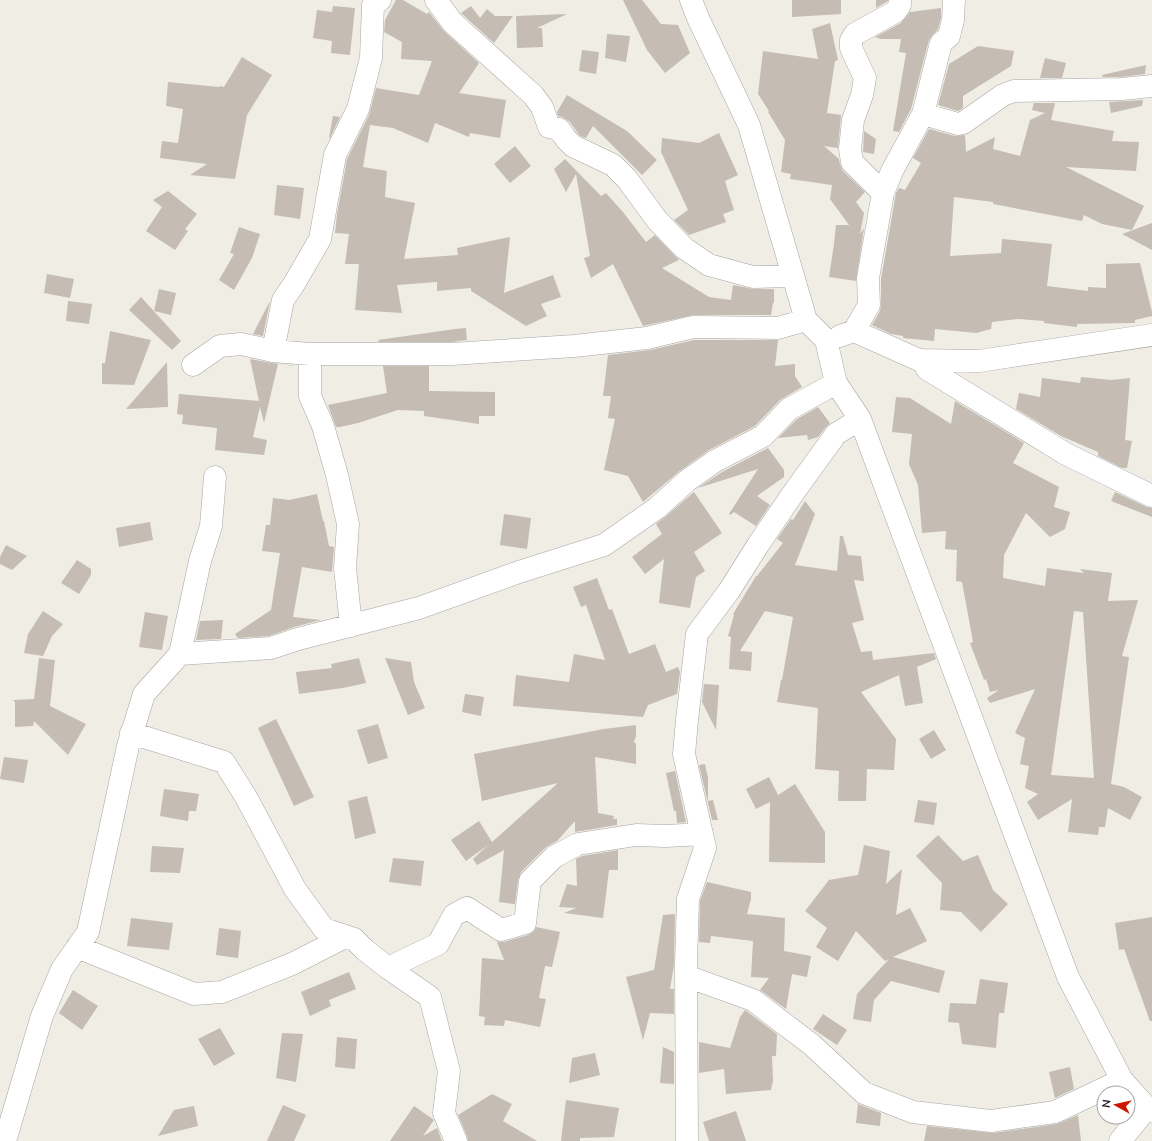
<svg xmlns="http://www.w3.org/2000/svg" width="1152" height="1141" viewBox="0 0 1152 1141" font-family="'Nunito Sans',sans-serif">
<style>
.building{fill:#c5bcb4;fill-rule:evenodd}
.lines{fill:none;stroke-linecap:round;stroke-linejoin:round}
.minor-casing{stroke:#a6a6a6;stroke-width:23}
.minor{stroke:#fff;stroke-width:22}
</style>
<rect width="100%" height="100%" fill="#f0ede5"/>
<!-- building -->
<path class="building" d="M 396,0 L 403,0 L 427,14 L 429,12 L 444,31 L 479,63 L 459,93 L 506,100 L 500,138 L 470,133 L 469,137 L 435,123 L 428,143 L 393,128 L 370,125 L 363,167 L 387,171 L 385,197 L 415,203 L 404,259 L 458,255 L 457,248 L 510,237 L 504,293 L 553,275 L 561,297 L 541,304 L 547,316 L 526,326 L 471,291 L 471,288 L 437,291 L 437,282 L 397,285 L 402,313 L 355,310 L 359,264 L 345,264 L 349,234 L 335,233 L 337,214 L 347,159 L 369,115 L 376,88 L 419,95 L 432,61 L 401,59 L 402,42 L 384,32 L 385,20 Z
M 623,0 L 642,0 L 661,24 L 678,25 L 690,53 L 665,73 L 647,50 Z
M 792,0 L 841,0 L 841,14 L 792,17 Z
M 876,0 L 888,0 L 888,1 L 876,8 Z
M 333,6 L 355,8 L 350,55 L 331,53 L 332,41 L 313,38 L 317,10 L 332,12 Z
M 471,6 L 480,18 L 487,9 L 495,16 L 513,16 L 494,43 L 461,13 Z
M 941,8 L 941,18 L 938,29 L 933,34 L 929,40 L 911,109 L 899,132 L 893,131 L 906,53 L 899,52 L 901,39 L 881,39 L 875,37 L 901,23 L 910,12 Z
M 567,14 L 537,28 L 542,28 L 543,47 L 517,48 L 516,16 Z
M 830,23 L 838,60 L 835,61 L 827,113 L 841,115 L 838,148 L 824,146 L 839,159 L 840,164 L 843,171 L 865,192 L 856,202 L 864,213 L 860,234 L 864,228 L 856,281 L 829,277 L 834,244 L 834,243 L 836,225 L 849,225 L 830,199 L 832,185 L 790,179 L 791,174 L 781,172 L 785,140 L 768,112 L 769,111 L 758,94 L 763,51 L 818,59 L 812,29 Z
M 607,34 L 630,36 L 626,62 L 605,58 Z
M 978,46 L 1014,51 L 1011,66 L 963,96 L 963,108 L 958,111 L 938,105 L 949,64 Z
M 582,50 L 599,52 L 596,74 L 579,71 Z
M 242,57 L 272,75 L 247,115 L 235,179 L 190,175 L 207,164 L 160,158 L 162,141 L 178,143 L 183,109 L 166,106 L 168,82 L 219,87 L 220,86 L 224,87 Z
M 1045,58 L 1066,63 L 1062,78 L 1040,78 Z
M 1146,65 L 1145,74 L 1121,77 L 1103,77 L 1102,75 Z
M 567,95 L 627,131 L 657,160 L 642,175 L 593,126 L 586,138 L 580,136 L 569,121 L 562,117 L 558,116 L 557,112 Z
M 1143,100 L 1142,106 L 1111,113 L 1109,102 Z
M 1034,103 L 1055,103 L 1051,120 L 1114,131 L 1112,141 L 1139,142 L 1136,171 L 1066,167 L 1144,206 L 1132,230 L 1102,224 L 1084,215 L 1082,221 L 993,204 L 993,202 L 954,197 L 950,256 L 1001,253 L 1002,239 L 1052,244 L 1047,286 L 1088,291 L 1088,287 L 1106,288 L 1106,264 L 1140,263 L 1152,312 L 1152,316 L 1135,320 L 1135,323 L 1077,324 L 1077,327 L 1044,323 L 1044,321 L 1019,319 L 992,322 L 991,329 L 976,333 L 935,329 L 934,341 L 903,338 L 903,336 L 891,334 L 872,325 L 880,311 L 881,305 L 881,279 L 896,193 L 899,188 L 905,190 L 921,163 L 913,158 L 929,129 L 955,136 L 965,135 L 966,152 L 995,137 L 993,149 L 1020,156 L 1030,120 L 1045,113 L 1032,110 Z
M 333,116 L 340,117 L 330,138 L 329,138 Z
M 864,131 L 876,139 L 874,154 L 863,152 Z
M 719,133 L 738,175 L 725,181 L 734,210 L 723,214 L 726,222 L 689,235 L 691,237 L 674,220 L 688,210 L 661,152 L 662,138 L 699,143 Z
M 515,146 L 531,166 L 510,183 L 494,164 Z
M 565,159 L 601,196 L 606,193 L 623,212 L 646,242 L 655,235 L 679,260 L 662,268 L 709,297 L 731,300 L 733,285 L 753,289 L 774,289 L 774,303 L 773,303 L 771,315 L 693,315 L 643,326 L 613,264 L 591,278 L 584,258 L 590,256 L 576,174 L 566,192 L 554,169 Z
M 277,185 L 304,188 L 300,219 L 274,215 Z
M 168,191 L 197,214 L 185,229 L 188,231 L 175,250 L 146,231 L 162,207 L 153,200 Z
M 1152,223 L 1152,250 L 1122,234 Z
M 239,227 L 260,234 L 252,258 L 234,290 L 219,280 L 234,254 L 230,253 Z
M 47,274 L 74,279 L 70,298 L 44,293 Z
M 159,289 L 176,293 L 171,315 L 154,311 Z
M 141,297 L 181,341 L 172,350 L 129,310 Z
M 68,301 L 92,304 L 89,324 L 66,321 Z
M 270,301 L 263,336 L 253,334 Z
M 466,328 L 467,340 L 452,342 L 379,342 L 378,340 L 455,329 Z
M 110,331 L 151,340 L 134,385 L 102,384 L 102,363 L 105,363 Z
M 694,340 L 778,340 L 775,366 L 795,364 L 795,376 L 802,387 L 780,400 L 755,426 L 709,450 L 681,470 L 643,502 L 628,476 L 604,470 L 615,419 L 608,418 L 611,396 L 603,396 L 608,355 L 650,350 Z
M 250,359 L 272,363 L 298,366 L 278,364 L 264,423 L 260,407 L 253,437 L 267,440 L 264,455 L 215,450 L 217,428 L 182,424 L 183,415 L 177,414 L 179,394 L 259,401 Z
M 167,362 L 168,407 L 126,409 Z
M 383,366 L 429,366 L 429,391 L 495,392 L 495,416 L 479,416 L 479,424 L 424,416 L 424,411 L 398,410 L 358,423 L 340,427 L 336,427 L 328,405 L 387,393 Z
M 1081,377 L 1111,380 L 1130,378 L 1125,440 L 1132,441 L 1127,468 L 1122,468 L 1098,456 L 1098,452 L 1061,436 L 1016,409 L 1019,393 L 1040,397 L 1042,378 L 1080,383 Z
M 896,397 L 910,398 L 951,424 L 955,401 L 1024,443 L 1013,463 L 1059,487 L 1054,507 L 1070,512 L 1065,529 L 1050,537 L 1026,513 L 1004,555 L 1003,578 L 1045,586 L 1047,568 L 1084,573 L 1080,569 L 1112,573 L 1108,601 L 1138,600 L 1122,656 L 1129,657 L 1111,784 L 1124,787 L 1142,797 L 1130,820 L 1108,808 L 1105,827 L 1099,827 L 1098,835 L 1068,832 L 1072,799 L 1038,820 L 1027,802 L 1038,794 L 1025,788 L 1029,766 L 1020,764 L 1025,738 L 1015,733 L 1035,689 L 990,703 L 987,698 L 999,690 L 990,692 L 986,679 L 984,680 L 970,643 L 973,642 L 962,582 L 956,581 L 957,550 L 945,549 L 946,531 L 922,533 L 918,485 L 909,464 L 912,434 L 892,432 ZM 1074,611 L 1083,612 L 1094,778 L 1051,775 Z
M 818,407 L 830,423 L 826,427 L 818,437 L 808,440 L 807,435 L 778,438 L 797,419 Z
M 768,448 L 784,470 L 784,477 L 757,496 L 770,505 L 756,526 L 734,512 L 730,515 L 729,514 L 758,469 L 698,488 L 722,472 Z
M 694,492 L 722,533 L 694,552 L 705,571 L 696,577 L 690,608 L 659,603 L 664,559 L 645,574 L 632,557 L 662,534 L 656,524 L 665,517 Z
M 1115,492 L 1147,507 L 1152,508 L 1152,517 L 1111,501 Z
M 317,494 L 323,521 L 324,521 L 329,546 L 334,547 L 332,572 L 302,567 L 293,617 L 321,620 L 294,627 L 269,636 L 238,638 L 235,634 L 271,610 L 280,553 L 262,551 L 266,525 L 270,525 L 273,498 L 289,500 Z
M 805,501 L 815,514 L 795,565 L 837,571 L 840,536 L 843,536 L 848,555 L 861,556 L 864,581 L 854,580 L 864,620 L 852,623 L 861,652 L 872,651 L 873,660 L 934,653 L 936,659 L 917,667 L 923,703 L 905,706 L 899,675 L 861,692 L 896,739 L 894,770 L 867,769 L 866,801 L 838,801 L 839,771 L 815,769 L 818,708 L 777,702 L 781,680 L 782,680 L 793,617 L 765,611 L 740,651 L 752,652 L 751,671 L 729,669 L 731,637 L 728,636 L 734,615 L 733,614 L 756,576 L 757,576 L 783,543 L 777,539 L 791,519 L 793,520 Z
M 504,514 L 531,518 L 527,549 L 500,545 Z
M 150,522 L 153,540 L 119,547 L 116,528 Z
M 6,545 L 27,556 L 12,570 L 0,564 L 0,557 Z
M 77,560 L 91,569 L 91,575 L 79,594 L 61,583 Z
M 597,578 L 609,610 L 612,609 L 629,654 L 655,644 L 666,672 L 678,667 L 680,672 L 677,694 L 648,705 L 643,717 L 513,706 L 516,675 L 569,682 L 574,654 L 605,660 L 586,605 L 581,607 L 573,587 Z
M 43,611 L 63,624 L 52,636 L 43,656 L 24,653 L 28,634 Z
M 145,612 L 168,616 L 162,650 L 139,647 Z
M 223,620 L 221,639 L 196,640 L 200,621 Z
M 39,658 L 55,660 L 50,706 L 86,724 L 68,755 L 34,721 L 33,726 L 15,727 L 15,702 L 13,700 L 34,699 Z
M 359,658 L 366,683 L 343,688 L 299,694 L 296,672 L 332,668 L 331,664 Z
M 385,658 L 411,662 L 414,682 L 425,708 L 408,715 Z
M 704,684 L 719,685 L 716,730 L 702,702 Z
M 465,694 L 484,697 L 481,716 L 462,712 Z
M 276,719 L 314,797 L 294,806 L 258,728 Z
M 378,724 L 388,758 L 368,764 L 357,730 Z
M 636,725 L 636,736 L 634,742 L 636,744 L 636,764 L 595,757 L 598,813 L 614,816 L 613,819 L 617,819 L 617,825 L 575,832 L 575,821 L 557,841 L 545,848 L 521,872 L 518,880 L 515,904 L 499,902 L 504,850 L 477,865 L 473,859 L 488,845 L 466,861 L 451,840 L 479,821 L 492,842 L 558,783 L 482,801 L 474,754 L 604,729 Z
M 934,730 L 946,750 L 931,759 L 919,739 Z
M 4,757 L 28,760 L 24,783 L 0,779 Z
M 705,764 L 708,778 L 708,801 L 713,800 L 718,820 L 712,820 L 699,765 Z
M 675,771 L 686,822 L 677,823 L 676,811 L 674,811 L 666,773 Z
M 769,777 L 778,795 L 795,784 L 825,832 L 825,863 L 769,862 L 770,802 L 756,809 L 746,789 Z
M 164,789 L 199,794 L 196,811 L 189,811 L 188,821 L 160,816 Z
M 367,796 L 376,833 L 355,839 L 348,801 Z
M 918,800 L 937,803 L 934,825 L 914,822 Z
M 938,835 L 963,861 L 978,855 L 993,890 L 1008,904 L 981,932 L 961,912 L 940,910 L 942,883 L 916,856 Z
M 864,845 L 890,851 L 886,884 L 902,869 L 896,915 L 910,908 L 927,941 L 893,957 L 945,971 L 939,993 L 891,981 L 874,1000 L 871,1022 L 853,1019 L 857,994 L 889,959 L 885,961 L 856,931 L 838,961 L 816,947 L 827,928 L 805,911 L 829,880 L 858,875 Z
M 152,846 L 184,848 L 180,873 L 150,872 Z
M 618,850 L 618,870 L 609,870 L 603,918 L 564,913 L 576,908 L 559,907 L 567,884 L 577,886 L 576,859 L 582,856 Z
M 393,858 L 424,861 L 421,886 L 389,882 Z
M 707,882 L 751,892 L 751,899 L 747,914 L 785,918 L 784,951 L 811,956 L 807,977 L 792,974 L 786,1009 L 760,990 L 769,978 L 751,977 L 753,941 L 711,936 L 710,943 L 699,942 L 700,901 Z
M 675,914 L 674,965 L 670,989 L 674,989 L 674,1014 L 650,1013 L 643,1040 L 626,977 L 654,970 L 663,915 Z
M 1152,917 L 1152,1021 L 1150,1021 L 1124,949 L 1119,950 L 1115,923 Z
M 131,918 L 173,923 L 169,950 L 127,946 Z
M 536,927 L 560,932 L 552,967 L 545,966 L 539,998 L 546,999 L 540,1027 L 505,1020 L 504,1026 L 484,1025 L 485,1017 L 479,1016 L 482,958 L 504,960 L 497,942 L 504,942 L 528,935 L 534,931 Z
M 219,928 L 241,931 L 238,958 L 216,955 Z
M 349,972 L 356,989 L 329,1000 L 331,1006 L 310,1016 L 301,992 Z
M 980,979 L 1008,983 L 1004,1013 L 999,1013 L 996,1048 L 962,1044 L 959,1023 L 948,1022 L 950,1003 L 976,1004 Z
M 73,990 L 98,1006 L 82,1030 L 59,1013 Z
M 745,1010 L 777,1034 L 776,1056 L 772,1056 L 773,1081 L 771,1090 L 726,1094 L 724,1069 L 699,1073 L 699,1042 L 730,1048 L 740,1017 Z
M 823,1014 L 847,1030 L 837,1045 L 813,1029 Z
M 220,1028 L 235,1054 L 214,1066 L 198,1039 Z
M 282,1033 L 303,1034 L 296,1082 L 276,1078 Z
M 337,1037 L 357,1039 L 355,1069 L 335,1067 Z
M 663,1047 L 674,1052 L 674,1084 L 660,1083 Z
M 595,1053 L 600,1075 L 569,1083 L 572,1058 Z
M 1070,1067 L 1074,1089 L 1055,1098 L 1049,1072 Z
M 492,1094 L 512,1104 L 503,1121 L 537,1141 L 468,1141 L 467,1136 L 458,1115 Z
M 566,1100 L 619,1108 L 614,1137 L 580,1138 L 580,1141 L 561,1141 Z
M 858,1104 L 881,1113 L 880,1126 L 856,1123 Z
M 283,1105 L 306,1115 L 294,1141 L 267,1141 Z
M 194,1106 L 198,1126 L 158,1136 L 174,1110 Z
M 414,1106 L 434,1120 L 423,1136 L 437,1128 L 442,1141 L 390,1141 Z
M 736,1111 L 746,1141 L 709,1141 L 703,1122 Z
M 1078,1115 L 1081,1141 L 924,1141 L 927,1126 L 993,1133 L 1057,1124 Z"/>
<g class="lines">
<defs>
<path id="minor" d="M 436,0 L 452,22 L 533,95 L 542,107 L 549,127 L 559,129 L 566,139 L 573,146 L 613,165 L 627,179 L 657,220 L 684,248 L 709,265 L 753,277 L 792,276
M 691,0 L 698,18 L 749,125 L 806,320 L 826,340 L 836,383 L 860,419 L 1068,977 L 1122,1080 L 1147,1108 L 1152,1111
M 923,114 L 958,124 L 963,123 L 1003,95 L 1014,91 L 1122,89 L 1152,86
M 883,193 L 852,162 L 850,149 L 853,120 L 862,95 L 865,78 L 851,48 L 851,40 L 855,34 L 895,12 L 900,5 L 900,0
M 854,331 L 869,305 L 868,278 L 883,193 L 892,171 L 923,114 L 941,43 L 949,36 L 953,20 L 954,0
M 840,336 L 854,331 L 919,360 L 979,361 L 1152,335
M 273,351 L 283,300 L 294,284 L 320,239 L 335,155 L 358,109 L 371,58 L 373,5 L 380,0
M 310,354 L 310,396 L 323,426 L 337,475 L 348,524 L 345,568 L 351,626
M 919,360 L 922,360 L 927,369 L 1066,454 L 1152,496
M 193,365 L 220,346 L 241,344 L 273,351 L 310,354 L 452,354 L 574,346 L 647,338 L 693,327 L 778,328 L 806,320
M 180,654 L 271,648 L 298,639 L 419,608 L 519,572 L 604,545 L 657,508 L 688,480 L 715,461 L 763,436 L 789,409 L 836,383
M 131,733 L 224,762 L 246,797 L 295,889 L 324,929 L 354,939 L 365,950 L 388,968 L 430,997 L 449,1071 L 444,1113 L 456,1141
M 77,947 L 194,994 L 222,992 L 292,964 L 345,937
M 388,968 L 438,944 L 454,915 L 467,908 L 501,930 L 525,923 L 530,881 L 554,857 L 578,844 L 636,835 L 666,836 L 702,834
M 686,976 L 753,1000 L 812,1045 L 864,1093 L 913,1112 L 991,1121 L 1055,1112 L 1122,1080
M 5,1141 L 42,1016 L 62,969 L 88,932 L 128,746 L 144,694 L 180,654 L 200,561 L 211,526 L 215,477
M 687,1141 L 686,964 L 688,899 L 705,848 L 684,754 L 687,720 L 697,634 L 729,591 L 758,545 L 794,492 L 836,434 L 860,419
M 1120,1141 L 1147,1108"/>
</defs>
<!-- minor casing -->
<use href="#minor" class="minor-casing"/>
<!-- minor -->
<use href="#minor" class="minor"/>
</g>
<!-- north arrow -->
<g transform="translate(1116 1105) rotate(278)"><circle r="19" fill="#ffffff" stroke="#a5a5a5"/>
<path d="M0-3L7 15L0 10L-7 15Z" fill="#cd1500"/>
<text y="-6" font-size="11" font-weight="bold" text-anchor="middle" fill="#1f1f1f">N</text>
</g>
</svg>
